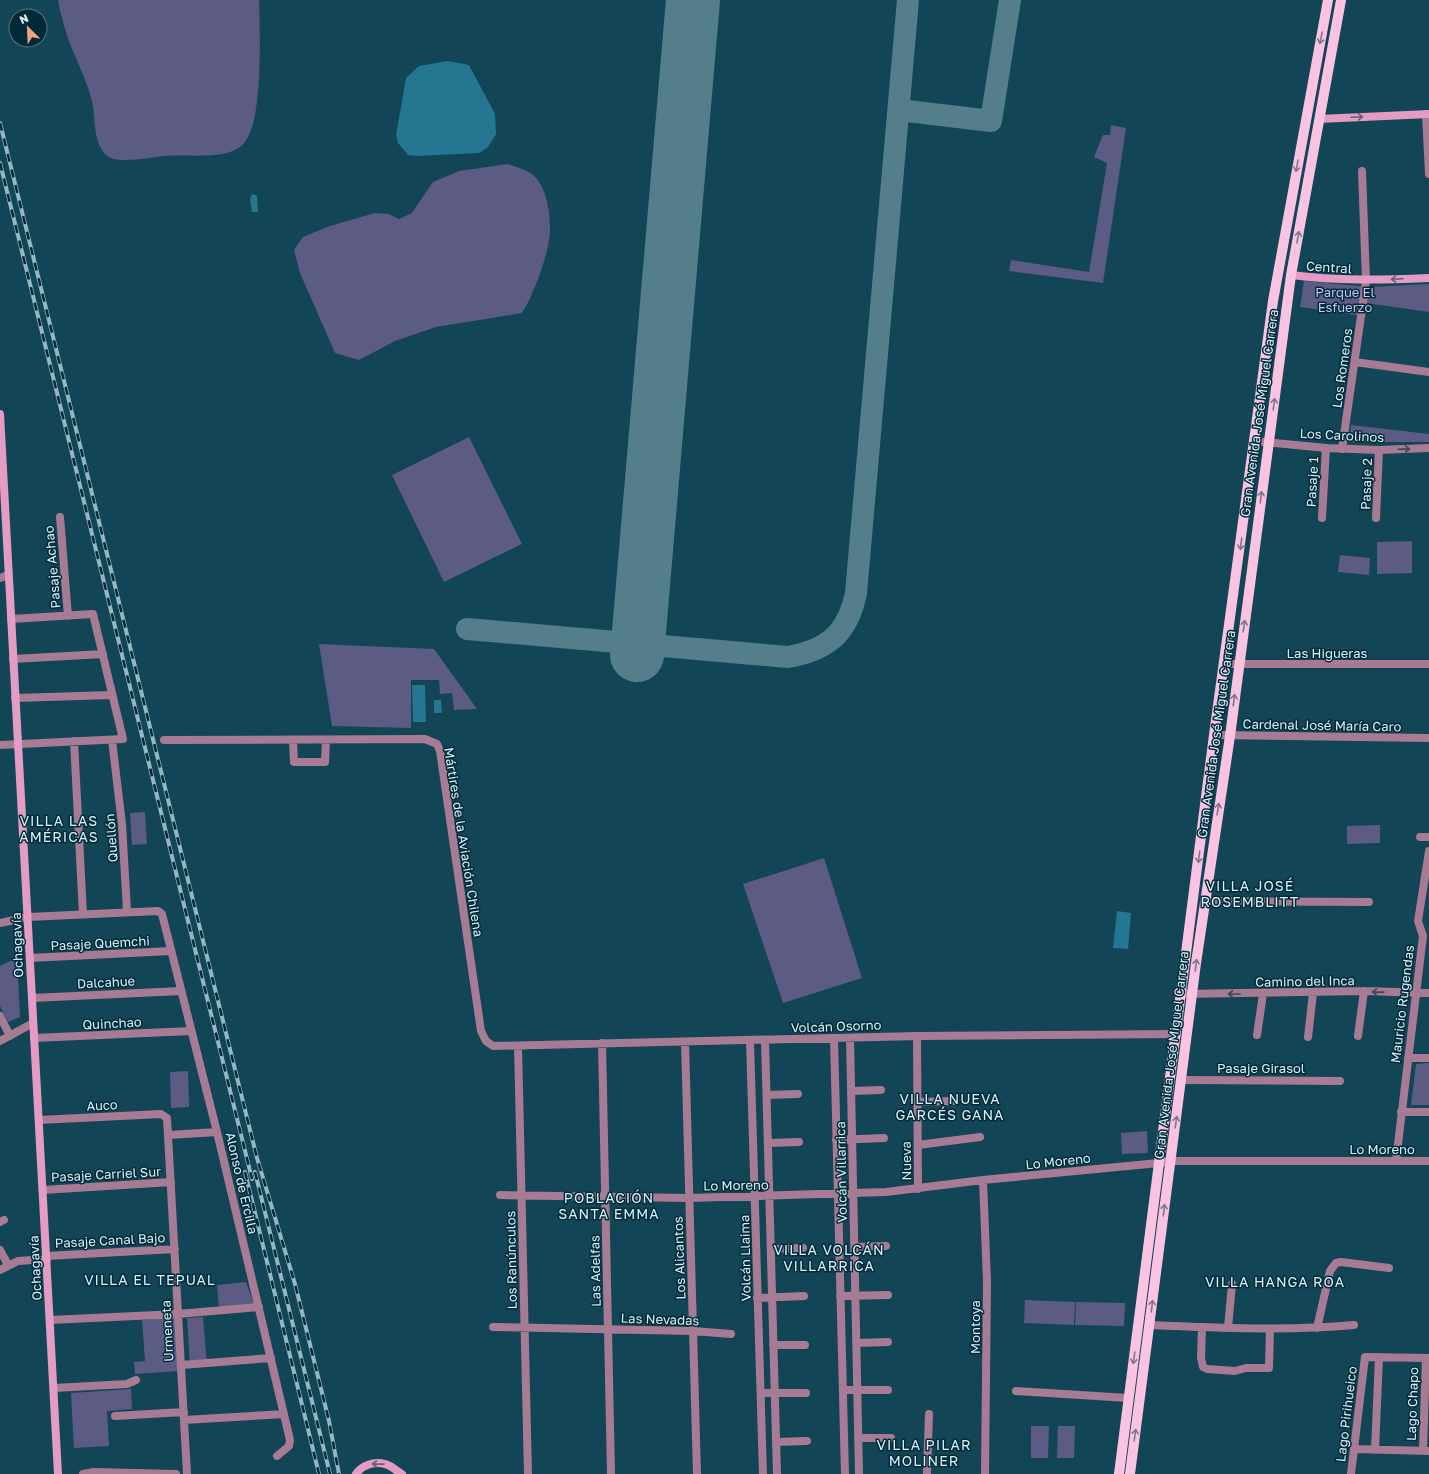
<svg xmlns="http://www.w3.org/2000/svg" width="1429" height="1474" viewBox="0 0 1429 1474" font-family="'Golos Text',sans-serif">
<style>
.green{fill:#5c5b84}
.water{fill:#257691}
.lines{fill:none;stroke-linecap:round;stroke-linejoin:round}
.taxiway{stroke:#547e8c;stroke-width:22}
.runway{stroke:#547e8c;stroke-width:54}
.minor{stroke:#a87b94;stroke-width:8}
.tertiary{stroke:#a87b94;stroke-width:8}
.secondary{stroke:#e49cc4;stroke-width:8}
.primary{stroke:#fbc3e2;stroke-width:10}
.rail-casing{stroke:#95b6c3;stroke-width:4}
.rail{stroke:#012a37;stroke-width:2.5;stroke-dasharray:8;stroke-linecap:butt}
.oneway{stroke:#7e768c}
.oneway2{stroke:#675d76}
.oneway3{stroke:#3b4658}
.labels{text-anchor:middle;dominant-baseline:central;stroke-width:3;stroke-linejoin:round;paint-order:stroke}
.street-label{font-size:13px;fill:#d8f1fb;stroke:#012a37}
.park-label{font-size:13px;fill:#c4c4f6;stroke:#012a37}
.neighbourhood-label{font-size:14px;letter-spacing:1px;fill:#d8f1fb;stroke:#012a37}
</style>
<rect width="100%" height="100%" fill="#124556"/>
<!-- green -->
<path class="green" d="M 58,0 L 259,0 C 260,32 262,101 251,130 C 248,138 243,147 235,150 C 215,159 187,154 165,156 C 151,157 117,165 106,155 C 94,143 95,122 93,106 C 89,86 80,68 72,49 C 66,34 61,17 58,0 Z
M 1111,125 L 1126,128 L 1103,283 L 1009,271 L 1011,260 L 1089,272 L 1107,163 L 1094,157 L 1103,135 L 1110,135 Z
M 508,164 C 516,167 527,170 533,175 C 547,187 550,213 550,229 C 551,248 533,297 522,313 L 436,327 L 395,341 L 359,360 L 335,353 L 300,273 L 294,250 L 303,237 L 330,226 L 375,213 L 389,214 L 399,219 L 412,213 L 433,182 L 459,171 Z
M 1304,281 L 1370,287 L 1429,284 L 1429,312 L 1366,303 L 1362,316 L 1300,307 Z
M 1351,425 L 1429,434 L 1429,442 L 1349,442 Z
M 469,437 L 522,544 L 444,582 L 392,475 Z
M 1412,541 L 1412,573 L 1377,574 L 1377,542 Z
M 1340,555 L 1370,558 L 1369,575 L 1338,572 Z
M 319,644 L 434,649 L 477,709 L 454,710 L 452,693 L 440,694 L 439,680 L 411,680 L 411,728 L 332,726 Z
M 145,812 L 147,844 L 132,845 L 130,813 Z
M 1380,825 L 1380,843 L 1347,844 L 1347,826 Z
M 824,858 L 862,978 L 783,1003 L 743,884 Z
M 17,958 L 20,1017 L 8,1022 L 0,1006 L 0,966 Z
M 1429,1063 L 1429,1105 L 1411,1105 L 1416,1064 Z
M 188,1071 L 189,1107 L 171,1108 L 170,1072 Z
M 1147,1131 L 1148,1153 L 1122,1154 L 1121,1133 Z
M 246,1282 L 254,1305 L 219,1309 L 217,1285 Z
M 1025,1300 L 1075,1302 L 1074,1325 L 1024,1323 Z
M 1076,1302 L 1125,1303 L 1124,1326 L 1075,1325 Z
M 176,1317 L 180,1371 L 135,1374 L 134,1362 L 145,1361 L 142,1320 Z
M 203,1317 L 207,1364 L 190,1365 L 187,1318 Z
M 131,1389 L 132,1409 L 107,1411 L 109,1446 L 74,1448 L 71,1393 Z
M 1031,1426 L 1049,1426 L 1048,1458 L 1031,1458 Z
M 1058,1426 L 1075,1426 L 1074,1458 L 1057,1458 Z"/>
<!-- water -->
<path class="water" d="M 448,61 L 469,65 L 495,114 L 496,134 L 488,147 L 479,153 L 417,156 L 408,155 L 398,143 L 396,135 L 406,78 L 419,66 Z
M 252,194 L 257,196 L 258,212 L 252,212 L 250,199 Z
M 412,685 L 425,685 L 426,722 L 413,722 Z
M 434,700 L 441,700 L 442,713 L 434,713 Z
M 1117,911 L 1131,913 L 1128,949 L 1113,948 Z"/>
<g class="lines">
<!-- taxiway -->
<path class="taxiway" d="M 899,110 L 991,121 L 1010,0
M 467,629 L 788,657 C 828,650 848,633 856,593 L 908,0"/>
<!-- runway -->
<path class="runway" d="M 637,655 L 693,0"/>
<!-- minor -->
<path class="minor" d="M 1426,114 L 1429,174
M 1355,362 L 1429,372
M 1342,449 L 1366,281 L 1362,171
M 60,517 L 68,616
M 1322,518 L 1326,448
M 1376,518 L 1379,450
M 13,659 L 103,654
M 1225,664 L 1429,664
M 15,698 L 112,695
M 1214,735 L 1429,738
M 112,740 L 122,824 L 127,911
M 164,740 L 425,739 L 437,744 L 440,751 L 481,1031 L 486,1041 L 493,1046 L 917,1036 L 1177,1034
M 293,740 L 294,762 L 325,762 L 326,740
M 74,741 L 83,914
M 0,745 L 123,739 L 93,614 L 11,619
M 1420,837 L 1429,837
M 1204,901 L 1369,902
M 0,923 L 28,917 L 158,911 L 162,914 L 217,1132 L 290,1440 L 289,1446 L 277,1456
M 30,958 L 171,951
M 1182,994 L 1364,991 L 1429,993
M 32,998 L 181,991
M 0,1016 L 10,1036
M 1257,1035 L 1263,994
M 917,1036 L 918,1189
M 1358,1036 L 1364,991
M 1308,1037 L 1313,993
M 34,1038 L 191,1031
M 834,1038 L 845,1474
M 850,1038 L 859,1474
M 0,1041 L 33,1023
M 750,1041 L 763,1474
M 765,1041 L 777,1474
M 685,1042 L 697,1474
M 602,1043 L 611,1474
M 518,1046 L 528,1474
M 1408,1058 L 1429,1058
M 1182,1080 L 1340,1081
M 851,1091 L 881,1090
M 767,1095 L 798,1094
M 917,1102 L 954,1101
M 1401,1112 L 1429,1112
M 39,1120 L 161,1114 L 167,1118 L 187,1474
M 169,1135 L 217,1132
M 836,1140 L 884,1138
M 768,1143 L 799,1142
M 918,1145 L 980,1137
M 1396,1161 L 1423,936 L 1418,921 L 1429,851
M 983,1180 L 987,1281 L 985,1474
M 43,1190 L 171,1182
M 500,1195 L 689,1198 L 886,1192 L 983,1180 L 1159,1163
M 0,1222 L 4,1220
M 855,1247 L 886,1246
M 771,1249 L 803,1248
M 0,1250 L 8,1265
M 46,1256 L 175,1249
M 0,1270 L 18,1261 L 47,1259
M 840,1296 L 888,1295
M 757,1298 L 804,1296
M 50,1320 L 178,1314 L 259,1307
M 1150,1325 C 1218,1328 1286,1331 1354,1325
M 493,1327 L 693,1331 L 731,1334
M 1202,1327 L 1201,1358 L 1203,1367 L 1207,1369 L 1235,1371 L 1246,1368 L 1269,1368 L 1270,1329
M 1228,1328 L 1232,1284
M 1317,1328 L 1330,1271 L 1336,1263 L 1341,1262 L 1389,1268
M 856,1343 L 888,1342
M 773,1345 L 805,1345
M 181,1365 L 271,1358
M 54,1388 L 127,1384 L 136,1380
M 843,1390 L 888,1390
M 1016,1391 L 1128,1398
M 761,1393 L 806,1393
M 115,1416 L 184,1412
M 184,1420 L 284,1414
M 858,1438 L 891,1438
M 776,1442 L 807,1441
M 1354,1449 L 1429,1451
M 1375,1450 L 1379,1357
M 1423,1450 L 1426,1358
M 83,1474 L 94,1472 L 176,1474
M 927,1474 L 929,1414
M 1351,1474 L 1365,1357 L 1429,1358"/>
<!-- tertiary -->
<path class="tertiary" d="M 1254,441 L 1326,448 L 1379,450 L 1429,448
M 0,578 L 8,575
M 1159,1163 L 1170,1161 L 1429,1161"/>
<!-- secondary -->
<path class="secondary" d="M 1319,119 L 1429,114
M 1291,275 C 1337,281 1382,280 1429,278
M 0,414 L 58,1474
M 356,1474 C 362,1465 374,1461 385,1464 C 391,1465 396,1471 402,1474"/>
<!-- primary -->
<path class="primary" d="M 1119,1474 L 1214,735 L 1273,301 L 1328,0
M 1130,1474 L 1196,963 L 1230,736 L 1291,275 L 1341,0"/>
<defs>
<path id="rail" d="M 0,123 L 257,1158 L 295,1284 L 329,1421 L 339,1474
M 0,163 L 252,1179
M 245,1172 L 319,1474
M 255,1172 L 330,1474"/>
</defs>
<!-- rail casing -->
<use href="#rail" class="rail-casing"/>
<!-- rail -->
<use href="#rail" class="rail"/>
</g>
<!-- one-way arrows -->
<defs><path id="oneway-shaft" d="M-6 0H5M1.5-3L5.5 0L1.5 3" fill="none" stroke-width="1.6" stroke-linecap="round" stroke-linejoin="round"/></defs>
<g class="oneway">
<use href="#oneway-shaft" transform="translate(1321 38) rotate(101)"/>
<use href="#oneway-shaft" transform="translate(1297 166) rotate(100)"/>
<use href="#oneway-shaft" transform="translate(1298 237) rotate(-80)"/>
<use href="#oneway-shaft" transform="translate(1274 404) rotate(-82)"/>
<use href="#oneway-shaft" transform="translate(1261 497) rotate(-83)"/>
<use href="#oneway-shaft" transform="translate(1241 544) rotate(97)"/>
<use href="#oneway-shaft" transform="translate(1244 626) rotate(-82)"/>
<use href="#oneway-shaft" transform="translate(1234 700) rotate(-82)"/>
<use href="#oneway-shaft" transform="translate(1218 809) rotate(-81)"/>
<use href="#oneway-shaft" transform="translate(1199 857) rotate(97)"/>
<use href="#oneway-shaft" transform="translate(1196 965) rotate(-83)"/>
<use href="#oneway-shaft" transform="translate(1176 1122) rotate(-82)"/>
<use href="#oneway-shaft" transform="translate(1164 1210) rotate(-83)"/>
<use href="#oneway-shaft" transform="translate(1152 1306) rotate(-83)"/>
<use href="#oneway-shaft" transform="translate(1134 1358) rotate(98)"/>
<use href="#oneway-shaft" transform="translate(1135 1435) rotate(-82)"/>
</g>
<g class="oneway2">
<use href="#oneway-shaft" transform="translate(1357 117) rotate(-3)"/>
<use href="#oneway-shaft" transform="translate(1397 279) rotate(177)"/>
<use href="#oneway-shaft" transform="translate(378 1464) rotate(-179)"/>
</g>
<g class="oneway3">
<use href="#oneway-shaft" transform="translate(1404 449) rotate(-2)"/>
<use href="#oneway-shaft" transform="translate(1378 992) rotate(-179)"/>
<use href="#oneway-shaft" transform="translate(1234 994) rotate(180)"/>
</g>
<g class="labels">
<!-- street labels -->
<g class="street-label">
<text transform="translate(1329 267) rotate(4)">Central</text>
<text transform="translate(1342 368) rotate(-82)">Los Romeros</text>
<text transform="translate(1259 413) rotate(-82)">Gran Avenida José Miguel Carrera</text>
<text transform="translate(1342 435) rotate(3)">Los Carolinos</text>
<text transform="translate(1312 482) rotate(-87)">Pasaje 1</text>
<text transform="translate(1366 484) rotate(-88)">Pasaje 2</text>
<text transform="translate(52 567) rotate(-95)">Pasaje Achao</text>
<text x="1327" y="653">Las Higueras</text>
<text transform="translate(1322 725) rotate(1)">Cardenal José María Caro</text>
<text transform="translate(1216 734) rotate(-82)">Gran Avenida José Miguel Carrera</text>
<text transform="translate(111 838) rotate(-94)">Quellón</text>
<text transform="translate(464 842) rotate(81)">Mártires de la Aviación Chilena</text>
<text transform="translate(100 943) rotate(-3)">Pasaje Quemchi</text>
<text transform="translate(17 945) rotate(-92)">Ochagavía</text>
<text transform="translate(1305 981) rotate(-1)">Camino del Inca</text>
<text transform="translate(106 982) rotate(-3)">Dalcahue</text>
<text transform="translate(1402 1004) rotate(-83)">Mauricio Rugendas</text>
<text transform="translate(112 1023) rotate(-3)">Quinchao</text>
<text transform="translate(836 1026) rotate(-2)">Volcán Osorno</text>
<text transform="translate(1171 1055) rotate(-83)">Gran Avenida José Miguel Carrera</text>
<text x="1261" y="1068">Pasaje Girasol</text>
<text transform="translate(102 1105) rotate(-3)">Auco</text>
<text x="1382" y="1149">Lo Moreno</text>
<text transform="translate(906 1161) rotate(-91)">Nueva</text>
<text transform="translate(1058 1161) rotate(-6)">Lo Moreno</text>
<text transform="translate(841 1172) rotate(-91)">Volcán Villarrica</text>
<text transform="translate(106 1174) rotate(-3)">Pasaje Carriel Sur</text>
<text transform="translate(242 1183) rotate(77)">Alonso de Ercilla</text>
<text transform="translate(736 1185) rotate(-1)">Lo Moreno</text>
<text transform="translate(110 1240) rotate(-3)">Pasaje Canal Bajo</text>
<text transform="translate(679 1258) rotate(-92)">Los Alicantos</text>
<text transform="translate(745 1258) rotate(-91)">Volcán Llaima</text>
<text transform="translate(511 1260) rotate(-91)">Los Ranúnculos</text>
<text transform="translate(35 1268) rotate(-93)">Ochagavía</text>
<text transform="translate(595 1271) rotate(-91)">Las Adelfas</text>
<text transform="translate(660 1319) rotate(2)">Las Nevadas</text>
<text transform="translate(975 1327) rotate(-90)">Montoya</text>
<text transform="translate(167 1331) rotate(-93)">Urmeneta</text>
<text transform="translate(1412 1404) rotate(-88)">Lago Chapo</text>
<text transform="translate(1346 1414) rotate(-83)">Lago Pirihueico</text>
</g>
<!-- park labels -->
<g class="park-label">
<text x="1345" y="292">Parque El<tspan x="1345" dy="15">Esfuerzo</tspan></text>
</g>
<!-- neighbourhood labels -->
<g class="neighbourhood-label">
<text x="59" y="820">VILLA LAS<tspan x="59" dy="16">AMÉRICAS</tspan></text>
<text x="1250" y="885">VILLA JOSÉ<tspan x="1250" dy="16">ROSEMBLITT</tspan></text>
<text x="950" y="1098">VILLA NUEVA<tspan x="950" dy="16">GARCÉS GANA</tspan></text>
<text x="609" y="1197">POBLACIÓN<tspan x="609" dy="16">SANTA EMMA</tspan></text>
<text x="829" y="1249">VILLA VOLCÁN<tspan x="829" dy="16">VILLARRICA</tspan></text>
<text x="150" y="1279">VILLA EL TEPUAL</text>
<text x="1275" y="1281">VILLA HANGA ROA</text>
<text x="924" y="1444">VILLA PILAR<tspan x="924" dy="16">MOLINER</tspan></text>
</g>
</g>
<!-- north arrow -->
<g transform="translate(28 28) rotate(336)"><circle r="19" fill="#012a37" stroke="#577a85"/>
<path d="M0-3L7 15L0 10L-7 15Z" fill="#f1a17d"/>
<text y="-6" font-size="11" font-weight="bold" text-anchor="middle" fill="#d8f1fb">N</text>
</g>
</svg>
